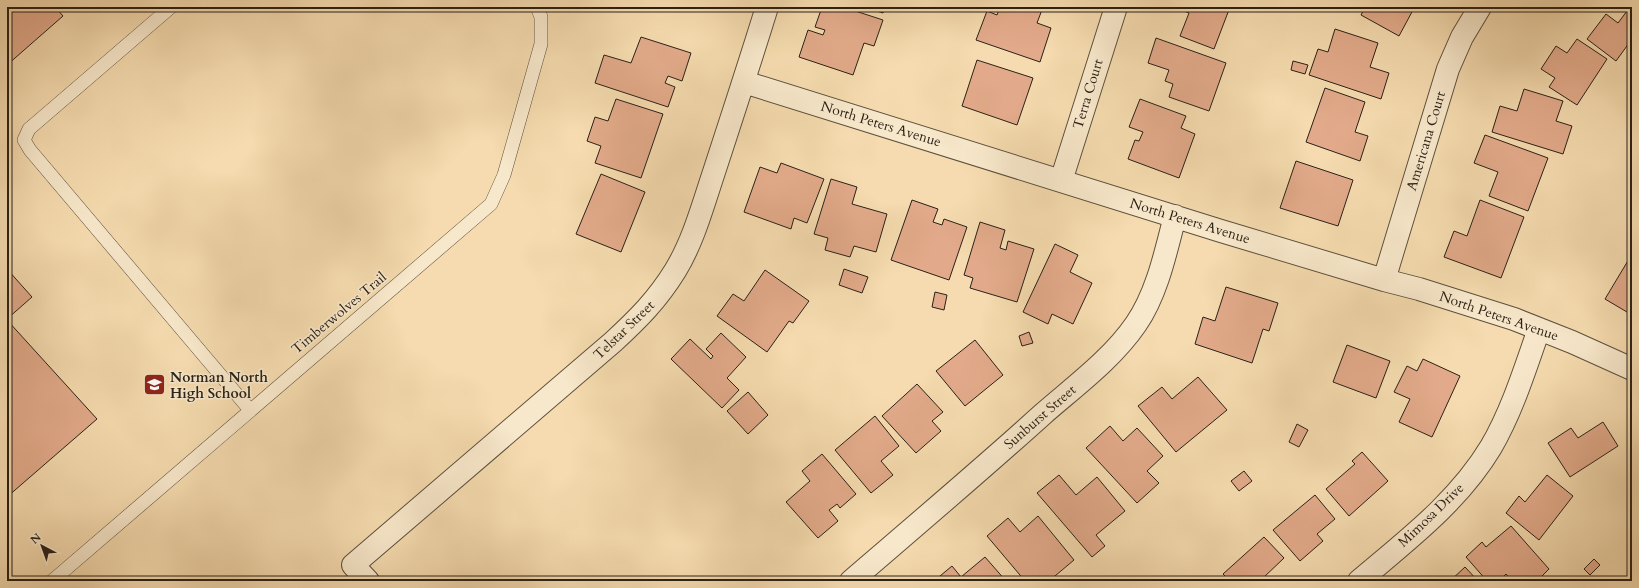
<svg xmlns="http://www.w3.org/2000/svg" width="1639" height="588" viewBox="0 0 1639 588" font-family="Cardo,serif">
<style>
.building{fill:#e2aa8a;stroke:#2a2117}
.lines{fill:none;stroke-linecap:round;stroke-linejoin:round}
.service-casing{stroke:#5d503d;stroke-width:14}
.minor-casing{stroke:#5d503d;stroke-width:24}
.service{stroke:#f8e8cb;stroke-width:13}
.minor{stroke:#f8e8cb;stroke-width:22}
.labels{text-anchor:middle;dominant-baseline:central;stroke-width:3;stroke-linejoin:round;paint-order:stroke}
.street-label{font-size:14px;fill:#2a2117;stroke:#f8e8cb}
.poi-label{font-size:14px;font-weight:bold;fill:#2a2117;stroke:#f8e8cb;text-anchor:start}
</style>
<rect width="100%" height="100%" fill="#f5dbaf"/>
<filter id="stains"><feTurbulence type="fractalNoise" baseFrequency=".005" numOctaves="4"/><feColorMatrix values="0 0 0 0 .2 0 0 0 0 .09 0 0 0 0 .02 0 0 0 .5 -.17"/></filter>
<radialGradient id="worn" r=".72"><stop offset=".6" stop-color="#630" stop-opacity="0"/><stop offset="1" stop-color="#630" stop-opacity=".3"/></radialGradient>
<!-- building -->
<path class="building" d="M 7,7 L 55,7 L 63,16 L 7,65 Z
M 822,7 L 843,7 L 883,20 L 874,46 L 864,43 L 853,75 L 799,57 L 808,30 L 823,35 L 825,30 L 815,27 Z
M 864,7 L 885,7 L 883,13 Z
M 1000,7 L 1043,7 L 1037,23 L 1051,28 L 1040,62 L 976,40 L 987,11 L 997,15 Z
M 1174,7 L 1230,7 L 1214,49 L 1180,36 L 1189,13 Z
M 1365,7 L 1406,7 L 1413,10 L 1399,36 L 1361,15 Z
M 1630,7 L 1632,7 L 1632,39 L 1616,61 L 1587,39 L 1606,14 L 1618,23 Z
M 1335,29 L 1378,43 L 1370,67 L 1389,73 L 1381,99 L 1309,75 L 1318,49 L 1328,52 Z
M 641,37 L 691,53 L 682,81 L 668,76 L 665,83 L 675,87 L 668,107 L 595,83 L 604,55 L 631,63 Z
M 1156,38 L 1226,63 L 1209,111 L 1169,97 L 1173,84 L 1165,81 L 1169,70 L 1148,63 Z
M 1577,39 L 1607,59 L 1577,105 L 1549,87 L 1555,78 L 1541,69 L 1556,46 L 1567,53 Z
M 977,60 L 1033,78 L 1017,125 L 962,106 Z
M 1293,61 L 1308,65 L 1305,74 L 1291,70 Z
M 1325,88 L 1365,102 L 1355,132 L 1368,136 L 1360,161 L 1306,142 Z
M 1524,89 L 1563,101 L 1556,121 L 1572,126 L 1563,154 L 1492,132 L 1500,106 L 1517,111 Z
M 616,99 L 663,114 L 641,178 L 595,163 L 601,146 L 587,141 L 595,117 L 608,121 Z
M 1140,99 L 1186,116 L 1181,128 L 1195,134 L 1179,178 L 1128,159 L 1135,140 L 1139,141 L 1143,132 L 1129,127 Z
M 1485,135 L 1548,158 L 1528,211 L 1489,196 L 1498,172 L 1474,163 Z
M 1296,161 L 1353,180 L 1338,226 L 1280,208 Z
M 781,163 L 824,179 L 807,223 L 794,218 L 791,229 L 744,212 L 760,167 L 777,173 Z
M 601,174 L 645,192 L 621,252 L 576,234 Z
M 831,179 L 857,187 L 852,204 L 887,214 L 876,252 L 854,246 L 850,257 L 825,250 L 828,238 L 814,234 Z
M 912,200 L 938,209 L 933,222 L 942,225 L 944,219 L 967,227 L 949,280 L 891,260 Z
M 1480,200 L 1524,217 L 1501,278 L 1444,257 L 1454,231 L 1467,236 Z
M 980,222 L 1005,230 L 1000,248 L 1006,250 L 1008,241 L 1034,249 L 1017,302 L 970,288 L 973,278 L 964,275 Z
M 1055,244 L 1078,255 L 1070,272 L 1092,283 L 1073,324 L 1052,314 L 1048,324 L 1023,312 Z
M 1632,254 L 1632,315 L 1605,299 Z
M 7,269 L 32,297 L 7,319 Z
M 844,269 L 868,277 L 862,293 L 839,285 Z
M 765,270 L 809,301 L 793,323 L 789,321 L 767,352 L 717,316 L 733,294 L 744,301 Z
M 1226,287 L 1278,303 L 1269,331 L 1263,329 L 1252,363 L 1195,344 L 1203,317 L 1215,321 Z
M 935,292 L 947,295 L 944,310 L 932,307 Z
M 7,320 L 97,419 L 7,497 Z
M 1029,332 L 1033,343 L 1022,346 L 1019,336 Z
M 721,333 L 746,357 L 727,378 L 739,390 L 722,408 L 671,359 L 690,339 L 711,359 L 713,356 L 706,349 Z
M 975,340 L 1003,375 L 965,406 L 936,371 Z
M 1347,345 L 1390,361 L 1376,398 L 1333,382 Z
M 1423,359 L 1460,376 L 1432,437 L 1399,422 L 1410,399 L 1394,392 L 1407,366 L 1417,371 Z
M 1198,377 L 1227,410 L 1176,452 L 1138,406 L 1162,387 L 1172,399 Z
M 917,384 L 943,412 L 932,421 L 941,431 L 916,453 L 882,416 Z
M 748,392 L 768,415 L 748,434 L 727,411 Z
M 875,416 L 899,446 L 881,461 L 893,475 L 871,493 L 835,450 Z
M 1603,422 L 1618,446 L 1570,477 L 1548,443 L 1571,428 L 1578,438 Z
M 1297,424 L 1308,430 L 1299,447 L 1289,442 Z
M 1110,426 L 1123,441 L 1137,428 L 1163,456 L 1147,471 L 1159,483 L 1137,503 L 1086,448 Z
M 1362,452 L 1388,481 L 1349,516 L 1326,489 L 1355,464 L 1352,461 Z
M 822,454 L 856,494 L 840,508 L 837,504 L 829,510 L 838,521 L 818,538 L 786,502 L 810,481 L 802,471 Z
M 1244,471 L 1252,481 L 1239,491 L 1231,481 Z
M 1059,475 L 1076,495 L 1097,477 L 1125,511 L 1096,535 L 1105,546 L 1092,557 L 1037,493 Z
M 1547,475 L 1573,496 L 1539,540 L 1506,513 L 1519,496 L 1525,502 Z
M 1315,495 L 1335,519 L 1317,534 L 1323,541 L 1300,561 L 1273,530 Z
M 1038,516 L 1074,560 L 1049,581 L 1025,581 L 987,536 L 1008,518 L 1020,532 Z
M 1511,526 L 1549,569 L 1542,576 L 1547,581 L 1512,581 L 1506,574 L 1499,581 L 1487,581 L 1466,557 L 1482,542 L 1486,547 Z
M 1264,537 L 1284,558 L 1262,579 L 1263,581 L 1230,581 L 1223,574 Z
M 985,557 L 1006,581 L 934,581 L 952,566 L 961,577 Z
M 1594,559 L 1600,565 L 1590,575 L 1584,569 Z
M 1465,567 L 1478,581 L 1450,581 Z"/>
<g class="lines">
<defs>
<path id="service" d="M 171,7 L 29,129 L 24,140 L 30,150 L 250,410
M 52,581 L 491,204 L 504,175 L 541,44 L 541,17 L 537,7"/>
<path id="minor" d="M 744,82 L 1221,231 L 1384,280 L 1419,289 L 1514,319 L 1572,342 L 1632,369
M 1061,181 L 1116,7
M 1384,280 L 1448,69 L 1462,37 L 1480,7
M 368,581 L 353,565 L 613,342 C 638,319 657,300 675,271 C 693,242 703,205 714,172 C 732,117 750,62 767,7
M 851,581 C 915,526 980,471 1043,414 C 1075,386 1112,359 1136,324 C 1157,294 1166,251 1175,216
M 1359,581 C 1406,541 1458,502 1491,447 C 1512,411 1525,369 1539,329"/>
</defs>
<!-- service casing -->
<use href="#service" class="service-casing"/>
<!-- minor casing -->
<use href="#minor" class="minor-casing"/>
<!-- service -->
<use href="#service" class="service"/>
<!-- minor -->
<use href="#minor" class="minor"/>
</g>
<!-- icons -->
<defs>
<symbol id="school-square" viewBox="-11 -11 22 22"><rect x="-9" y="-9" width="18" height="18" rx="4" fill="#8f2418" stroke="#f8e8cb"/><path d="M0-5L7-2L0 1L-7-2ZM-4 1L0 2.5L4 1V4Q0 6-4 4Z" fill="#fff"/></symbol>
</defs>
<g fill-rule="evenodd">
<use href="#school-square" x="142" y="372" width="25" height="25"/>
</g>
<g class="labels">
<!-- street labels -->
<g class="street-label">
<text transform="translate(1088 94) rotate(-73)">Terra Court</text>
<text transform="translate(881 124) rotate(17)">North Peters Avenue</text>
<text transform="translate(1426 141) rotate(-73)">Americana Court</text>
<text transform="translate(1190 221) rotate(17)">North Peters Avenue</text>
<text transform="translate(339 313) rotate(-40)">Timberwolves Trail</text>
<text transform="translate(1499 316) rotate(19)">North Peters Avenue</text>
<text transform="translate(624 330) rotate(-44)">Telstar Street</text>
<text transform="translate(1040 417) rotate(-41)">Sunburst Street</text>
<text transform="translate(1431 515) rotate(-44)">Mimosa Drive</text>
</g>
<!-- poi labels -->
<g class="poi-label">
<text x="170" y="377">Norman North<tspan x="170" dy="16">High School</tspan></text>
</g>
</g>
<!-- margin -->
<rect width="1639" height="588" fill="none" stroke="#f5dbaf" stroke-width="24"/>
<rect x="8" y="8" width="1623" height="572" fill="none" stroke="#2a2117" stroke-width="2"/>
<rect x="12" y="12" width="1615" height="564" fill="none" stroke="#2a2117"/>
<!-- north arrow -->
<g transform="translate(42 546) rotate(319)" stroke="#f8e8cb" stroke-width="3" paint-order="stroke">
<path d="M0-3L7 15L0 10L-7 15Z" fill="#2a2117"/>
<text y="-6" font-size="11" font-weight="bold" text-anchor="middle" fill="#2a2117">N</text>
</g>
<rect width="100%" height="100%" filter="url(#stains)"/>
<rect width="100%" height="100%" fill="url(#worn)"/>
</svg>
